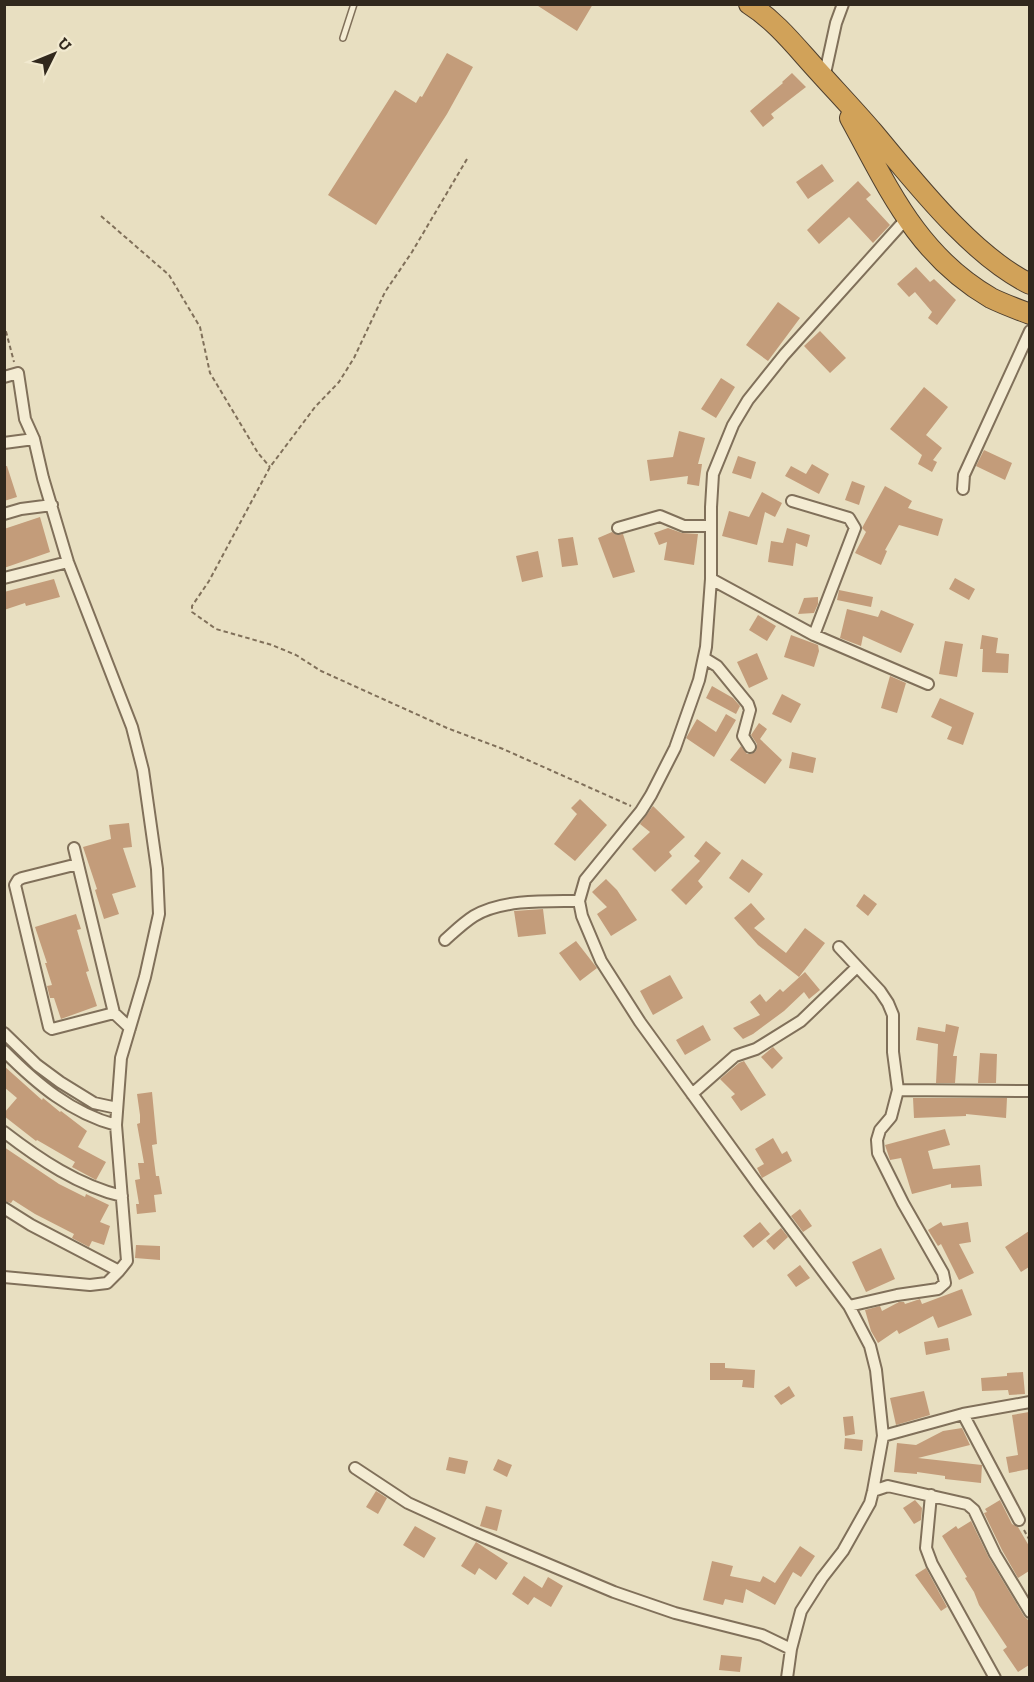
<svg xmlns="http://www.w3.org/2000/svg" width="1034" height="1682" viewBox="0 0 1034 1682" font-family="'Zilla Slab',serif">
<style>
.building{fill:#c39c7a}
.lines{fill:none;stroke-linecap:round;stroke-linejoin:round}
.lane-casing{stroke:#80705a;stroke-width:8}
.street-casing{stroke:#80705a;stroke-width:14}
.highway-casing{stroke:#4e3f2e;stroke-width:22}
.path{stroke:#80705a;stroke-width:2;stroke-dasharray:4.5 3;stroke-linecap:butt}
.lane{stroke:#f4ecd3;stroke-width:5}
.street{stroke:#f4ecd3;stroke-width:10}
.highway{stroke:#d1a259;stroke-width:20}
</style>
<rect width="100%" height="100%" fill="#e8dfc1"/>
<!-- building -->
<path class="building" d="M 535,4 L 593,4 L 577,31 Z
M 447,53 L 473,67 L 447,114 L 376,225 L 328,195 L 395,90 L 416,103 L 420,96 L 422,97 Z
M 792,73 L 806,87 L 771,114 L 774,118 L 763,127 L 750,111 L 783,83 L 782,82 Z
M 822,164 L 834,181 L 808,199 L 796,182 Z
M 858,181 L 871,195 L 866,199 L 890,225 L 873,243 L 849,217 L 819,244 L 807,230 Z
M 916,267 L 930,282 L 934,279 L 956,300 L 937,325 L 928,318 L 932,312 L 915,292 L 909,297 L 897,284 Z
M 778,302 L 800,318 L 768,361 L 746,345 Z
M 820,331 L 846,358 L 830,373 L 804,346 Z
M 721,378 L 735,387 L 716,418 L 701,409 Z
M 924,387 L 948,407 L 926,435 L 942,448 L 933,460 L 937,462 L 932,472 L 918,464 L 922,455 L 890,429 Z
M 679,431 L 705,438 L 698,464 L 702,464 L 699,486 L 687,484 L 688,476 L 650,481 L 647,460 L 673,457 Z
M 984,450 L 1012,463 L 1005,480 L 976,466 Z
M 738,456 L 756,462 L 751,479 L 732,473 Z
M 812,464 L 829,474 L 819,494 L 785,476 L 791,466 L 806,474 Z
M 4,466 L 7,466 L 17,497 L 4,501 Z
M 852,481 L 865,486 L 859,505 L 845,500 Z
M 885,486 L 912,501 L 908,508 L 943,519 L 938,536 L 899,525 L 885,550 L 887,551 L 881,565 L 855,553 L 866,532 L 862,528 Z
M 762,492 L 782,503 L 775,517 L 765,512 L 757,545 L 722,536 L 729,511 L 749,517 Z
M 40,517 L 50,552 L 4,568 L 4,529 Z
M 668,528 L 682,533 L 698,534 L 694,565 L 664,560 L 667,542 L 659,545 L 654,533 Z
M 787,528 L 810,535 L 807,547 L 796,543 L 793,566 L 768,562 L 771,541 L 783,543 Z
M 612,532 L 617,535 L 623,534 L 635,572 L 613,578 L 598,538 Z
M 573,537 L 578,565 L 562,567 L 558,539 Z
M 538,551 L 543,577 L 522,582 L 516,556 Z
M 955,578 L 975,589 L 969,600 L 949,589 Z
M 54,579 L 60,597 L 26,606 L 25,603 L 4,610 L 4,592 Z
M 839,590 L 873,597 L 871,607 L 837,600 Z
M 818,597 L 818,604 L 814,613 L 798,614 L 804,598 Z
M 847,609 L 878,617 L 881,610 L 914,624 L 901,653 L 863,636 L 861,646 L 840,638 Z
M 758,615 L 776,626 L 767,641 L 749,630 Z
M 791,635 L 818,645 L 819,651 L 814,667 L 784,657 Z
M 982,635 L 998,638 L 996,653 L 1009,654 L 1008,673 L 982,672 L 983,649 L 980,649 Z
M 945,641 L 963,644 L 957,677 L 939,674 Z
M 757,653 L 768,679 L 749,688 L 737,662 Z
M 890,676 L 906,683 L 897,713 L 881,708 Z
M 712,686 L 733,698 L 740,706 L 736,714 L 706,698 Z
M 782,694 L 801,704 L 791,723 L 772,714 Z
M 940,698 L 974,713 L 963,745 L 947,739 L 952,727 L 931,717 Z
M 726,714 L 736,720 L 714,757 L 686,738 L 697,719 L 716,732 Z
M 759,723 L 767,729 L 760,739 L 782,760 L 765,784 L 730,760 L 741,746 L 747,754 L 751,754 L 756,751 L 757,744 L 751,735 Z
M 792,752 L 816,758 L 813,773 L 789,768 Z
M 580,799 L 607,825 L 575,861 L 554,844 L 577,814 L 571,808 Z
M 653,806 L 685,837 L 669,852 L 672,856 L 655,872 L 632,849 L 650,832 L 640,824 Z
M 129,823 L 132,847 L 123,848 L 136,887 L 112,894 L 119,914 L 104,919 L 95,890 L 97,889 L 83,847 L 111,839 L 109,825 Z
M 706,841 L 721,853 L 698,881 L 703,887 L 686,905 L 671,890 L 700,861 L 694,856 Z
M 742,859 L 763,874 L 749,893 L 729,878 Z
M 606,879 L 617,890 L 637,920 L 611,936 L 597,914 L 607,907 L 592,892 Z
M 864,894 L 877,904 L 868,916 L 856,906 Z
M 751,903 L 765,919 L 754,928 L 786,953 L 805,928 L 825,943 L 799,977 L 758,945 L 734,918 Z
M 543,909 L 546,934 L 518,937 L 514,911 Z
M 76,914 L 81,929 L 77,930 L 89,971 L 86,972 L 97,1006 L 61,1019 L 54,998 L 50,998 L 47,986 L 52,985 L 45,963 L 47,963 L 35,927 Z
M 576,941 L 597,968 L 580,981 L 559,953 Z
M 805,972 L 820,990 L 809,999 L 804,992 L 784,1011 L 753,1034 L 743,1039 L 733,1028 L 760,1015 L 750,1002 L 760,994 L 766,1002 L 780,989 L 783,992 Z
M 670,975 L 683,998 L 653,1015 L 640,991 Z
M 946,1024 L 959,1027 L 953,1056 L 957,1056 L 955,1083 L 936,1083 L 938,1044 L 916,1040 L 918,1027 L 945,1032 Z
M 703,1025 L 711,1040 L 685,1055 L 676,1040 Z
M 773,1047 L 783,1058 L 772,1069 L 761,1057 Z
M 980,1053 L 997,1054 L 996,1083 L 978,1083 Z
M 744,1061 L 766,1095 L 741,1111 L 731,1097 L 735,1094 L 720,1079 L 739,1063 Z
M 4,1066 L 42,1100 L 43,1098 L 60,1112 L 61,1111 L 87,1131 L 78,1147 L 106,1162 L 96,1180 L 72,1167 L 75,1162 L 37,1140 L 36,1141 L 4,1116 L 4,1113 L 17,1098 L 4,1087 Z
M 152,1092 L 157,1144 L 152,1145 L 156,1176 L 159,1176 L 162,1194 L 154,1195 L 156,1212 L 137,1214 L 136,1204 L 139,1204 L 135,1180 L 140,1179 L 138,1163 L 144,1163 L 137,1124 L 140,1123 L 140,1115 L 137,1094 Z
M 913,1098 L 1007,1098 L 1006,1118 L 966,1114 L 966,1116 L 914,1118 Z
M 945,1129 L 950,1145 L 928,1151 L 933,1169 L 980,1165 L 982,1186 L 951,1188 L 951,1184 L 912,1194 L 901,1158 L 890,1160 L 885,1145 Z
M 773,1138 L 782,1154 L 787,1151 L 792,1161 L 762,1178 L 757,1168 L 764,1164 L 755,1149 Z
M 4,1147 L 59,1184 L 85,1197 L 86,1194 L 109,1205 L 100,1222 L 110,1226 L 104,1245 L 92,1241 L 89,1247 L 72,1238 L 74,1234 L 35,1214 L 13,1200 L 11,1203 L 4,1201 Z
M 800,1209 L 812,1226 L 803,1232 L 791,1216 Z
M 760,1222 L 770,1234 L 753,1248 L 743,1236 Z
M 941,1222 L 943,1226 L 968,1222 L 971,1242 L 959,1244 L 974,1273 L 959,1280 L 941,1244 L 938,1246 L 928,1230 Z
M 781,1228 L 788,1237 L 774,1250 L 766,1241 Z
M 1029,1231 L 1029,1267 L 1021,1272 L 1005,1247 Z
M 136,1245 L 160,1246 L 160,1260 L 135,1258 Z
M 881,1248 L 895,1279 L 866,1292 L 852,1262 Z
M 800,1265 L 810,1278 L 796,1287 L 787,1275 Z
M 962,1289 L 972,1315 L 938,1328 L 933,1316 L 899,1334 L 897,1330 L 878,1343 L 871,1331 L 865,1310 L 880,1306 L 882,1311 L 899,1302 L 904,1302 L 905,1304 L 920,1299 L 922,1304 Z
M 948,1338 L 950,1350 L 926,1355 L 924,1342 Z
M 710,1363 L 725,1363 L 725,1368 L 755,1370 L 754,1388 L 742,1387 L 743,1380 L 710,1380 Z
M 1023,1372 L 1025,1394 L 1009,1395 L 1008,1390 L 982,1391 L 981,1378 L 1007,1376 L 1007,1373 Z
M 789,1386 L 795,1396 L 781,1405 L 774,1396 Z
M 924,1391 L 930,1415 L 896,1425 L 890,1398 Z
M 1029,1412 L 1029,1469 L 1009,1473 L 1006,1457 L 1018,1455 L 1012,1415 Z
M 853,1416 L 855,1434 L 845,1436 L 843,1417 Z
M 962,1428 L 970,1445 L 918,1458 L 982,1465 L 981,1483 L 945,1479 L 945,1476 L 917,1472 L 917,1474 L 894,1472 L 897,1443 L 916,1445 L 943,1431 Z
M 845,1438 L 863,1440 L 862,1451 L 844,1449 Z
M 449,1457 L 468,1461 L 465,1474 L 446,1470 Z
M 498,1459 L 512,1465 L 507,1477 L 493,1470 Z
M 376,1491 L 387,1498 L 378,1514 L 366,1507 Z
M 915,1500 L 922,1508 L 921,1520 L 914,1524 L 903,1508 Z
M 1000,1500 L 1012,1524 L 1018,1527 L 1029,1546 L 1029,1571 L 1018,1578 L 1002,1550 L 984,1513 L 987,1512 L 985,1509 Z
M 486,1506 L 502,1510 L 497,1531 L 480,1526 Z
M 971,1521 L 989,1558 L 1024,1616 L 1029,1621 L 1029,1665 L 1018,1672 L 1003,1650 L 1007,1647 L 979,1605 L 974,1592 L 965,1578 L 967,1577 L 942,1536 L 956,1526 L 958,1529 Z
M 415,1526 L 436,1538 L 424,1558 L 403,1545 Z
M 476,1542 L 508,1563 L 496,1580 L 479,1568 L 475,1575 L 461,1566 Z
M 800,1546 L 815,1556 L 801,1577 L 793,1572 L 775,1605 L 746,1589 L 743,1603 L 725,1599 L 723,1605 L 703,1600 L 712,1561 L 733,1566 L 730,1576 L 760,1582 L 763,1576 L 775,1583 Z
M 926,1568 L 947,1607 L 941,1611 L 915,1575 Z
M 524,1576 L 542,1588 L 548,1577 L 563,1586 L 551,1607 L 534,1597 L 528,1605 L 512,1594 Z
M 721,1655 L 742,1657 L 740,1672 L 719,1670 Z"/>
<g class="lines">
<defs>
<path id="lane" d="M 343,38 L 354,4"/>
<path id="street" d="M 824,78 L 836,23 L 843,4
M 4,377 L 18,373 L 25,419 L 34,439 L 43,478 L 68,562 L 132,727 L 143,770 L 157,869 L 159,914 L 145,977 L 121,1058 L 116,1125 L 127,1261 L 119,1271 L 31,1225 L 4,1208
M 4,443 L 34,439
M 963,489 L 964,475 L 1030,331
M 792,501 L 849,518 L 855,528 L 814,635
M 4,514 L 21,509 L 52,505
M 618,528 L 660,516 L 684,526 L 711,526
M 4,578 L 68,562
M 711,579 L 814,635 L 928,684
M 704,658 L 717,666 L 748,704 L 750,710 L 743,736 L 750,747
M 74,848 L 114,1013 L 130,1028
M 78,864 L 22,878 L 18,880 L 15,885 L 49,1027 L 52,1029 L 114,1013
M 445,940 C 454,932 463,923 474,916 C 502,899 547,901 579,901
M 839,947 L 880,991 L 888,1003 L 893,1015 L 893,1052 L 898,1090 L 891,1117 L 880,1130 L 877,1140 L 878,1153 L 903,1203 L 943,1273 L 945,1283 L 938,1289 L 897,1295 L 849,1306
M 4,1033 L 37,1065 L 60,1082 L 94,1103 L 117,1108
M 4,1051 C 37,1084 71,1113 116,1125
M 898,1090 L 1030,1091
M 692,1094 L 735,1056 L 756,1049 L 801,1021 L 857,967
M 4,1132 C 39,1159 79,1186 122,1196
M 4,1277 L 90,1285 L 107,1283 L 119,1271
M 963,1414 L 1019,1520
M 883,1436 L 963,1414 L 1030,1402
M 355,1468 L 408,1503 L 474,1533 L 614,1592 L 675,1613 L 762,1635 L 791,1649
M 873,1491 L 888,1486 L 967,1504 L 974,1510 L 995,1554 L 1030,1612
M 931,1495 L 926,1548 L 932,1564 L 995,1678
M 787,1678 L 791,1649 L 801,1611 L 822,1578 L 843,1551 L 870,1503 L 873,1491 L 883,1436 L 876,1370 L 870,1346 L 849,1306 L 759,1186 L 640,1022 L 601,961 L 582,916 L 579,901 L 585,880 L 641,811 L 651,795 L 675,748 L 699,680 L 706,647 L 711,579 L 711,507 L 713,474 L 733,425 L 748,400 L 784,355 L 906,219"/>
<path id="highway" d="M 749,4 C 776,21 796,47 818,71 C 836,91 855,111 873,132 C 915,182 971,255 1030,284
M 850,118 C 889,189 917,255 991,298 C 1003,304 1017,309 1030,314"/>
</defs>
<!-- lane casing -->
<use href="#lane" class="lane-casing"/>
<!-- street casing -->
<use href="#street" class="street-casing"/>
<!-- highway casing -->
<use href="#highway" class="highway-casing"/>
<!-- path -->
<path class="path" d="M 467,159 L 412,252 L 385,292 L 354,358 L 339,382 L 315,407 L 270,467 L 209,581 L 192,606 L 192,612 L 216,629 L 272,645 L 296,655 L 321,671 L 447,728 L 503,749 L 631,806
M 101,216 L 169,275 L 200,327 L 210,373 L 258,453 L 270,467
M 4,324 L 14,362
M 1024,1530 L 1030,1541"/>
<!-- lane -->
<use href="#lane" class="lane"/>
<!-- street -->
<use href="#street" class="street"/>
<!-- highway -->
<use href="#highway" class="highway"/>
</g>
<!-- border -->
<rect width="1034" height="1682" fill="none" stroke="#31281d" stroke-width="12"/>
<!-- north arrow -->
<g transform="translate(54 54) rotate(47)" stroke="#f1e9cf" stroke-width="4.5" paint-order="stroke">
<path d="M0-4.5L10 22L0 15L-10 22Z" fill="#31281d"/>
<text y="-9" font-size="16" font-weight="bold" text-anchor="middle" fill="#31281d">U</text>
</g>
</svg>
